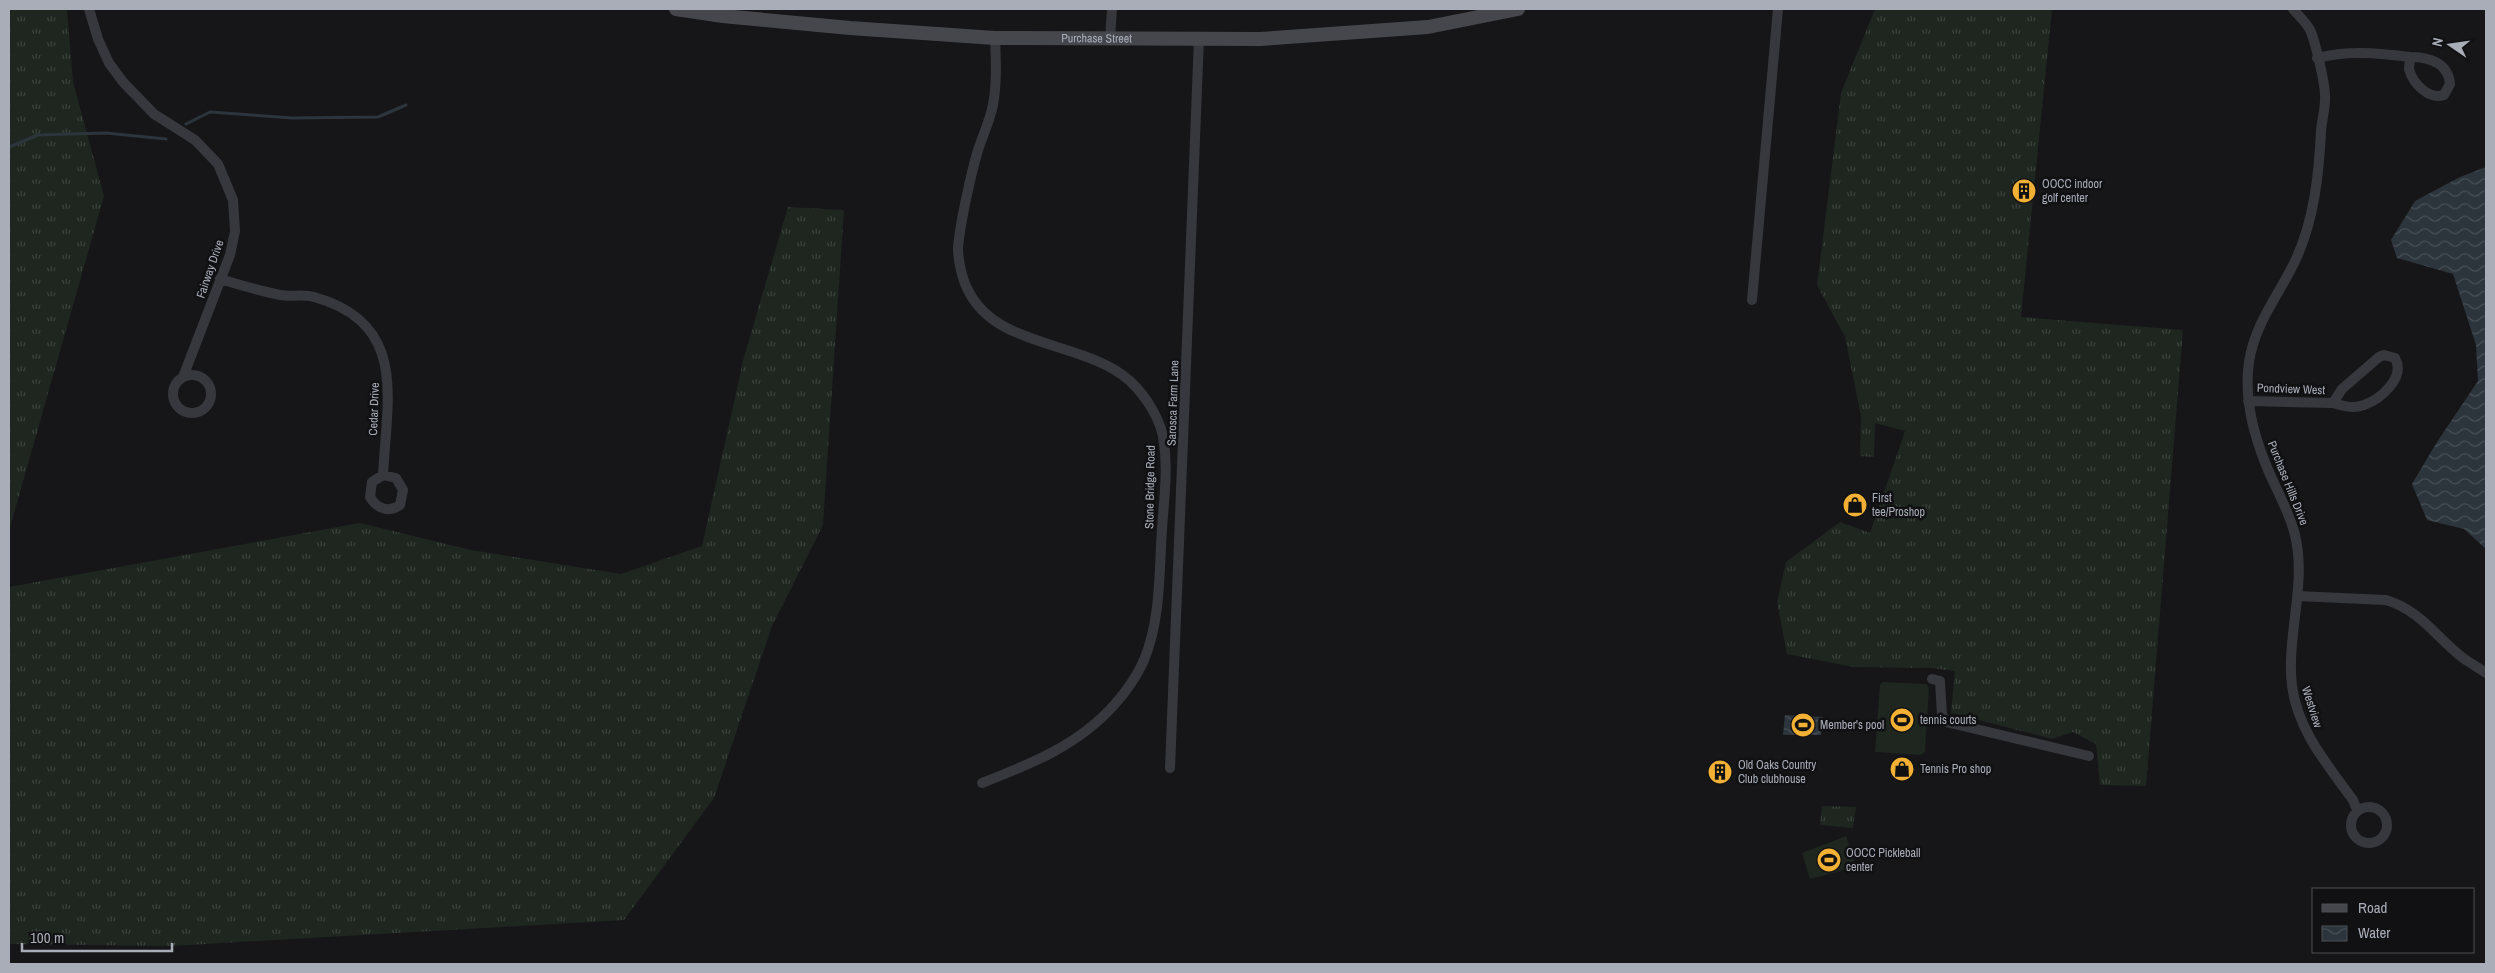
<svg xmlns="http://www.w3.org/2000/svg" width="2495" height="973" viewBox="0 0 2495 973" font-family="'Archivo Narrow',sans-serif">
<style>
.grass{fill:url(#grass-tufts)}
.garden{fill:#1e261f}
.water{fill:url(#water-waves)}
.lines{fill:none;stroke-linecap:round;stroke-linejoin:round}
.stream{stroke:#2c353c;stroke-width:3}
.minor{stroke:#37383d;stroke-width:10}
.secondary{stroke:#45474d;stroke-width:14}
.labels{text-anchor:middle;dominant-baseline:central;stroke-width:5;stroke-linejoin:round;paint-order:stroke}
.street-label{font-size:12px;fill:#a8adb8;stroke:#111113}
.poi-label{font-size:12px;fill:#a8adb8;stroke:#111113;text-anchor:start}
</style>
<defs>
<pattern id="grass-tufts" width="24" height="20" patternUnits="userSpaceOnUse" patternTransform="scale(1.25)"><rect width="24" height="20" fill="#1e261f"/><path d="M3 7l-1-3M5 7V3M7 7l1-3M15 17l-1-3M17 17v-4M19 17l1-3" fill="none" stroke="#3c433d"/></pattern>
<pattern id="water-waves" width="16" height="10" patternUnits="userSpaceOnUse" patternTransform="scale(1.25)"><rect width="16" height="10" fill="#2c353c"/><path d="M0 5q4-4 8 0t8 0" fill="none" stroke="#485056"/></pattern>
</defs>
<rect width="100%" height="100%" fill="#161618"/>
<!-- grass -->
<path class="grass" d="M 9,9 L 67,9 L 73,82 L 104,196 L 9,531 Z
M 1875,9 L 2052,9 L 2021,317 L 2183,330 L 2146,786 L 2100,785 L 2096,744 L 2073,732 L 2052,739 L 1951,713 L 1955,671 L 1932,668 L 1853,667 L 1787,654 L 1777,602 L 1786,562 L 1840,522 L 1870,533 L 1905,431 L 1875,423 L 1874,457 L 1860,456 L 1861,416 L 1845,337 L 1817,285 L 1841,93 Z
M 788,207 L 844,210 L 823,525 L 772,626 L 714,798 L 624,920 L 171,946 L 9,944 L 9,587 L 360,523 L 471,550 L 621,574 L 702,546 L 744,357 Z
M 1822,806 L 1856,807 L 1853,828 L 1820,825 Z"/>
<!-- garden -->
<path class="garden" d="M 1883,682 L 1926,684 L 1929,688 L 1925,752 L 1920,755 L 1875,752 L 1880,685 Z
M 1846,836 L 1856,867 L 1810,879 L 1802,853 Z"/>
<!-- water -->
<path class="water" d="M 2486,167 L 2486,549 L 2464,529 L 2427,520 L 2412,484 L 2437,442 L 2478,381 L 2476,345 L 2453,274 L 2397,258 L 2391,240 L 2415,201 L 2460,177 Z
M 1785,715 L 1823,717 L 1821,735 L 1783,735 Z"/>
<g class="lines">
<!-- stream -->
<path class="stream" d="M 186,124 L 210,112 L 292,118 L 378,117 L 406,105
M 9,147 L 38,135 L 106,133 L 166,139"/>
<!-- minor -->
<path class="minor" d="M 89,9 L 98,39 L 109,63 L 123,82 L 154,114 L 195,140 L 218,164 L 233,200 L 235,231 L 230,255 L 183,377
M 2293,9 C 2299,16 2308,24 2311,32 C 2316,45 2324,79 2325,94 C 2326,106 2322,119 2321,131 C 2319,174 2314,220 2296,259 C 2280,294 2255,322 2249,362 C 2244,396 2253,433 2266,465 C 2275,488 2289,510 2295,535 C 2307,585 2286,636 2292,686 C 2298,731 2327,764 2353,800 L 2357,810
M 1110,38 L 1112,9
M 2410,57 C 2428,57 2448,62 2450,84 L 2444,95 C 2429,100 2413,84 2409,69 C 2409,66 2410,61 2410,57 Z
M 2317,58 C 2349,50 2377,53 2410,57
M 220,279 C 240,285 260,291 280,295 C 291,297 303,294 314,297 C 408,323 387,398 383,475 L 372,482 L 370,497 C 377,509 389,513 400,505 L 403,490 L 396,478 L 383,475
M 1752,300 L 1778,9
M 2384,355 L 2395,358 C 2406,377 2381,399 2364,405 C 2353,409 2343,406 2333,403 L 2342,389 L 2379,357 Z
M173 394a19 19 0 1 1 38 0a19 19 0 1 1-38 0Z
M 2248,401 L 2333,403
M 2297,596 L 2386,600 C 2420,610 2436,637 2463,658 C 2470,663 2479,668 2486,673
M 1932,679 L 1940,681 L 1942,715 L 1946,722 L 2089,756
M 1170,768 L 1199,38
M 982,783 C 1031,764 1079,745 1115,704 C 1126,692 1138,674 1144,660 C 1161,619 1159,572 1162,529 C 1164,500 1168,471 1164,443 C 1162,421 1146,396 1130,381 C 1084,340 996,349 968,290 C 962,279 958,260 958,248 C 960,223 971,174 978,150 C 983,135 990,120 993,105 C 997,83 996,60 995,38
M2351 825a18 18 0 1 1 36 0a18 18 0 1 1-36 0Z"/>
<!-- secondary -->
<path class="secondary" id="s1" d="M 676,9 L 723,16 L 850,28 L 995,38 L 1260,39 L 1428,27 L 1518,9"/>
</g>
<!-- icons -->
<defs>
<symbol id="building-disc" viewBox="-11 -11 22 22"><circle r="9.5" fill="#f2b134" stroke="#111113"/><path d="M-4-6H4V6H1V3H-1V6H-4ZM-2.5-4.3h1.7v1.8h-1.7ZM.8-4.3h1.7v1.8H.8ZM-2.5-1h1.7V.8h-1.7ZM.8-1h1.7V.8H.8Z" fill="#111"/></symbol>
<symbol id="shop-disc" viewBox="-11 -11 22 22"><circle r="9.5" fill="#f2b134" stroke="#111113"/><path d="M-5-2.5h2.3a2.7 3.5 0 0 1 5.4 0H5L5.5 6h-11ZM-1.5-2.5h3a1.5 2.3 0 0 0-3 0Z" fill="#111"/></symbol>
<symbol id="stadium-disc" viewBox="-11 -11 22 22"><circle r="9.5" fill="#f2b134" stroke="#111113"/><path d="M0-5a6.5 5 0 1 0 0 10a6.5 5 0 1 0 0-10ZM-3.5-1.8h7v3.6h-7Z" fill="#111"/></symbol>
</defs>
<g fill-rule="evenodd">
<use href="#building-disc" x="2010" y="177" width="28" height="28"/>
<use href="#shop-disc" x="1841" y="491" width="28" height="28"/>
<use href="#stadium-disc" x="1888" y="706" width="28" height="28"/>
<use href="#stadium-disc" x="1789" y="711" width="28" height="28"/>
<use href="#shop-disc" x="1888" y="755" width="28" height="28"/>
<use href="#building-disc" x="1706" y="758" width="28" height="28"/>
<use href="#stadium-disc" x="1815" y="846" width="28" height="28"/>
</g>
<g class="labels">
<!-- street labels -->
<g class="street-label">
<text stroke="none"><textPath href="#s1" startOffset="422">Purchase Street</textPath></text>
<text transform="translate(210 269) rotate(-71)">Fairway Drive</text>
<text transform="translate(2291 389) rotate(2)">Pondview West</text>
<text transform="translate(1173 403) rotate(-88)">Sarosca Farm Lane</text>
<text transform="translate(374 409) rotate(-88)">Cedar Drive</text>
<text transform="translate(2288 483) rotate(68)">Purchase Hills Drive</text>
<text transform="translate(1150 487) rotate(-89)">Stone Bridge Road</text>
<text transform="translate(2312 707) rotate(72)">Westview</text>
</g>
<!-- poi labels -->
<g class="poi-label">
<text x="2042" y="184">OOCC indoor<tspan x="2042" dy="14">golf center</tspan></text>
<text x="1872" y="498">First<tspan x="1872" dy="14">tee/Proshop</tspan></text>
<text x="1920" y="720">tennis courts</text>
<text x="1820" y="725">Member's pool</text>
<text x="1738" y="765">Old Oaks Country<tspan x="1738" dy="14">Club clubhouse</tspan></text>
<text x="1920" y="769">Tennis Pro shop</text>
<text x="1846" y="853">OOCC Pickleball<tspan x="1846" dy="14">center</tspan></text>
</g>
</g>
<!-- border -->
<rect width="2495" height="973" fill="none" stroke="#a8adb8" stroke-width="20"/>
<!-- legend -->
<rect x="2312" y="888" width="162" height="65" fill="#111113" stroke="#4d4f55"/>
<rect x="2322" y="904" width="25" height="8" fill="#45474d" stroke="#4d4f55"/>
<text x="2358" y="913" font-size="15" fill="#a8adb8">Road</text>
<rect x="2322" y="926" width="25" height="15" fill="url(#water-waves)" stroke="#4d4f55"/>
<text x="2358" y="938" font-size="15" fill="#a8adb8">Water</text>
<!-- north arrow -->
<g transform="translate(2450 45) rotate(283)" stroke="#111113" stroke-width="4" paint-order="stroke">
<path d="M0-4L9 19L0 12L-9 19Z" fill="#a8adb8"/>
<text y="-8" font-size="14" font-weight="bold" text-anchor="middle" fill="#a8adb8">N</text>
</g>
<!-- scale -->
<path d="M22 943v8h150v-8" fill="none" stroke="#a8adb8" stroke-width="2.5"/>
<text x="30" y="943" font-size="15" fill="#a8adb8" stroke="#111113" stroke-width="4" paint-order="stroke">100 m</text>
</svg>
